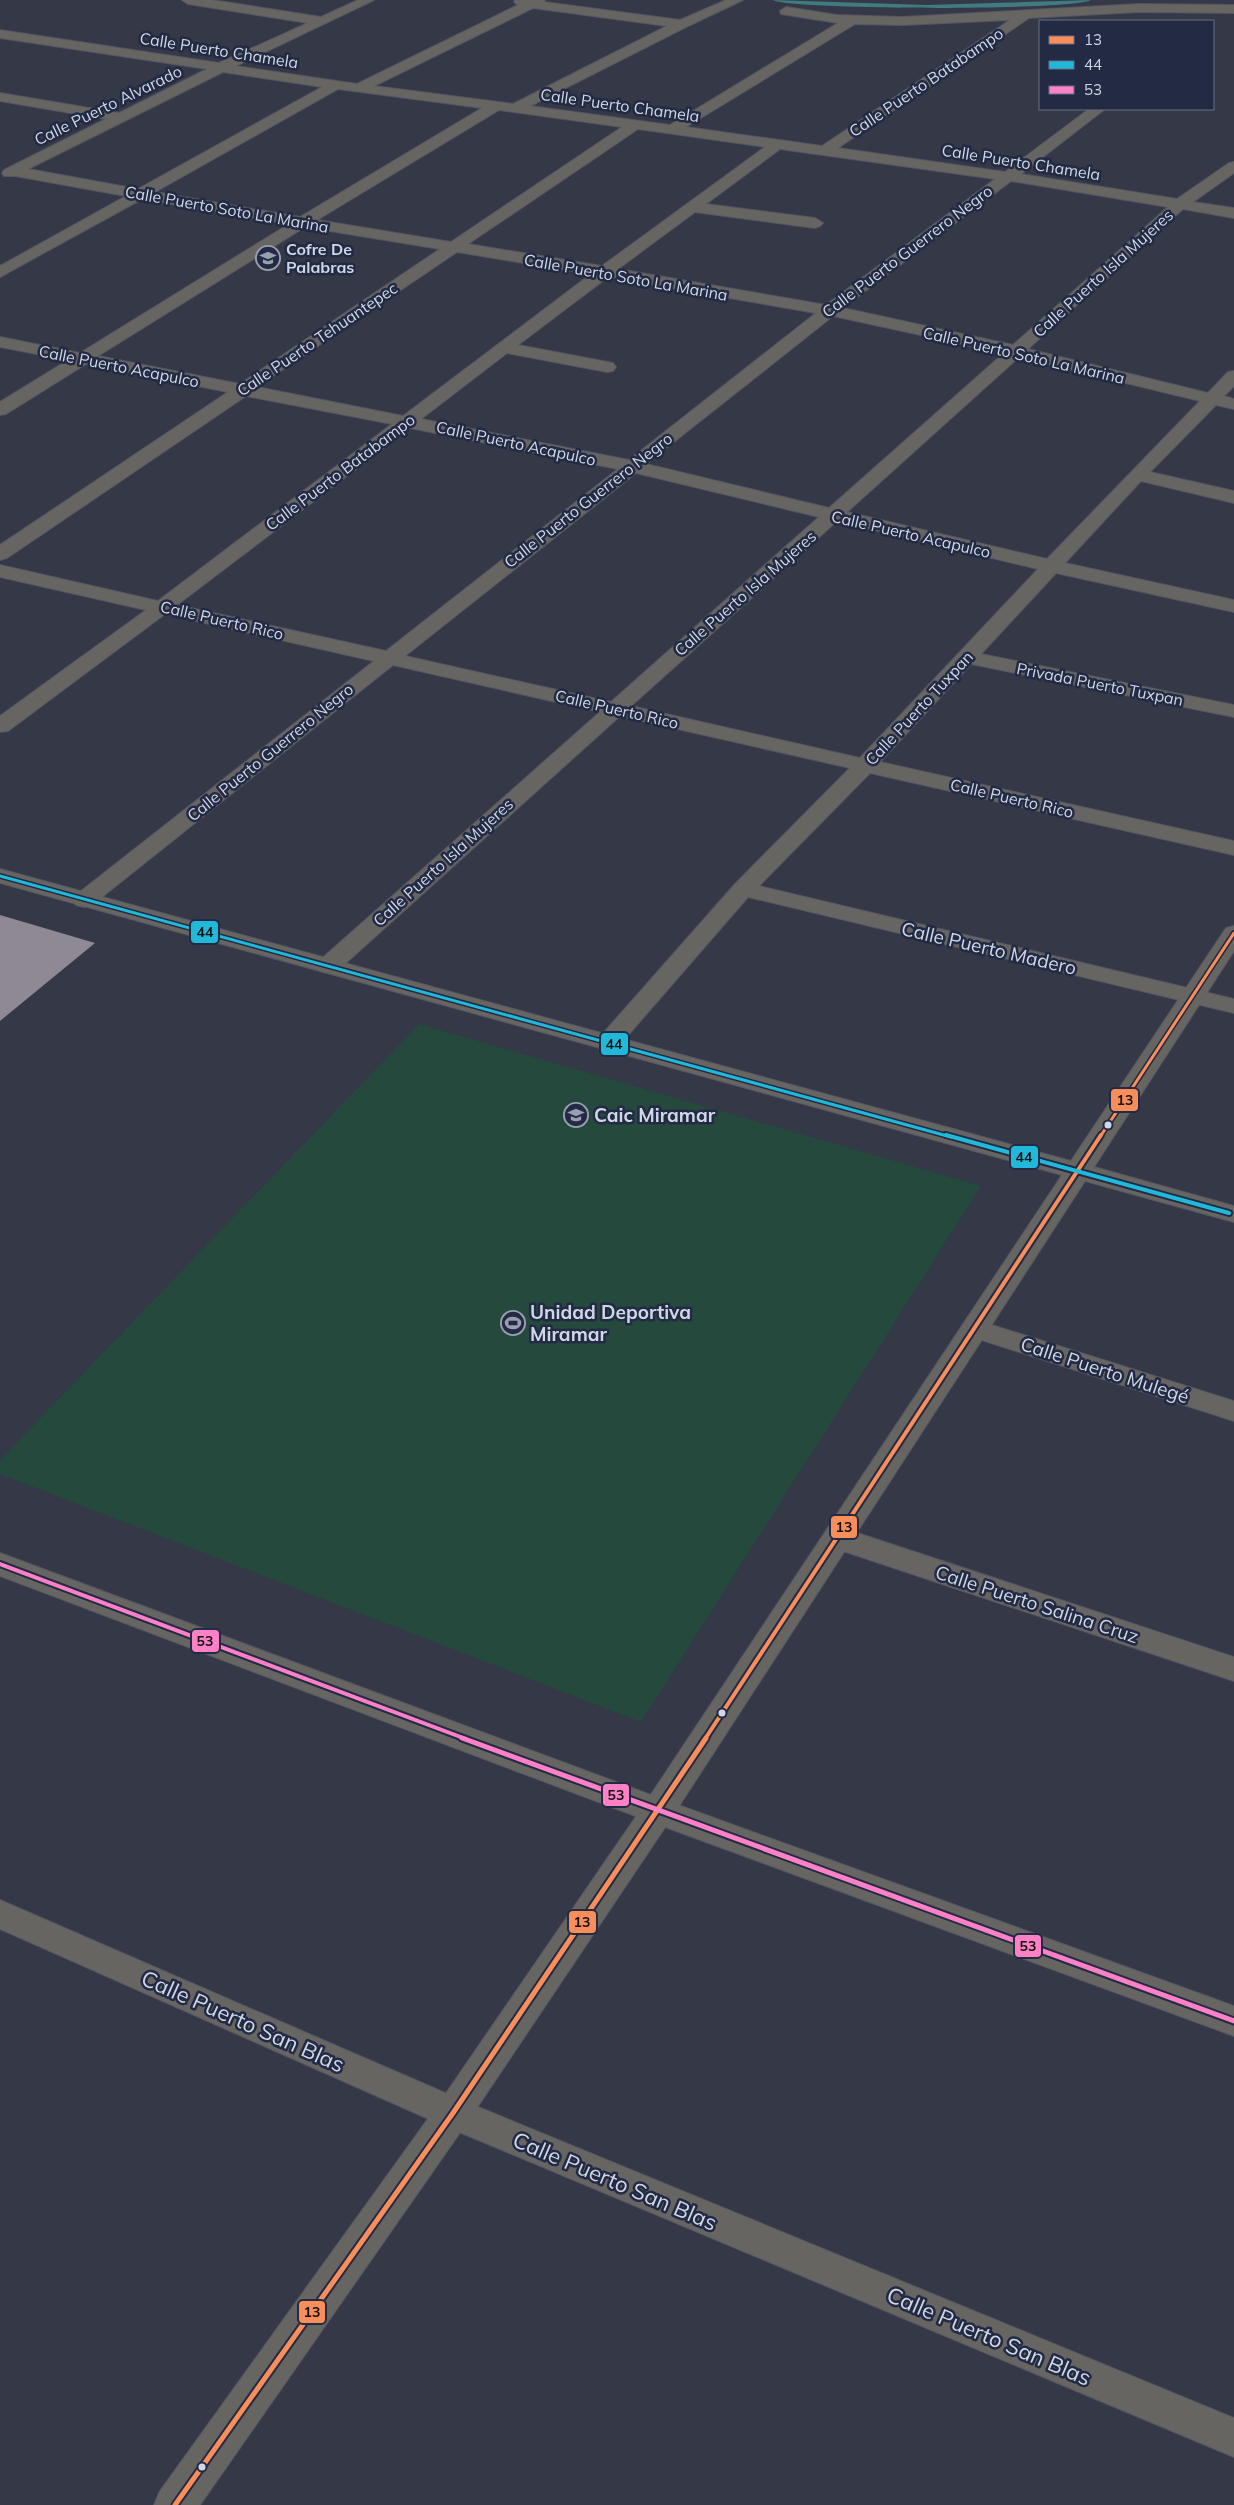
<svg xmlns="http://www.w3.org/2000/svg" width="1234" height="2505" viewBox="0 0 1234 2505" font-family="Mulish,sans-serif">
<style>
.green{fill:#25493d}
.lines{fill:none;stroke-linecap:round;stroke-linejoin:round}
.stream{fill:#417a81;fill-rule:evenodd}
.building{fill:#8f8993}
.minor-casing{stroke:#525562;stroke-width:2}
.tertiary-casing{stroke:#525562;stroke-width:2}
.minor{fill:#676562;fill-rule:evenodd}
.tertiary{fill:#676562;fill-rule:evenodd}
.bus-1-far2-casing{stroke:#222a44;stroke-width:6}
.bus-1-far1-casing{stroke:#222a44;stroke-width:8}
.bus-1-casing{stroke:#222a44;stroke-width:9}
.bus-2-far1-casing{stroke:#222a44;stroke-width:6}
.bus-2-casing{stroke:#222a44;stroke-width:8}
.bus-3-far1-casing{stroke:#222a44;stroke-width:8}
.bus-3-casing{stroke:#222a44;stroke-width:9}
.bus-1-far2{stroke:#fa8e5a;stroke-width:3}
.bus-1-far1{stroke:#fa8e5a;stroke-width:4}
.bus-1{stroke:#fa8e5a;stroke-width:5}
.bus-2-far1{stroke:#20b9da;stroke-width:3}
.bus-2{stroke:#20b9da;stroke-width:4}
.bus-3-far1{stroke:#ff80c5;stroke-width:4}
.bus-3{stroke:#ff80c5;stroke-width:5}
.bus-dot{fill:#d0d7e7;stroke:#222a44;stroke-width:2}
.labels{text-anchor:middle;dominant-baseline:central;stroke-width:5;stroke-linejoin:round;paint-order:stroke}
.far-street-label{font-size:16px;fill:#d0d7e7;stroke:#222a44}
.far-poi-label{font-size:16px;font-weight:bold;fill:#d0d7e7;stroke:#222a44;text-anchor:start}
.street-label{font-size:19px;fill:#d0d7e7;stroke:#222a44}
.poi-label{font-size:19px;font-weight:bold;fill:#d0d7e7;stroke:#222a44;text-anchor:start}
.near-street-label{font-size:22px;fill:#d0d7e7;stroke:#222a44}
.line-badge{stroke:#222a44;stroke-width:2}
.pale-badge-label{font-size:14px;text-anchor:middle;font-weight:bold;fill:#111}
</style>
<rect width="100%" height="100%" fill="#343847"/>
<!-- green -->
<path class="green" d="M 419,1024 L 981,1186 L 641,1722 L 0,1474 L 0,1460 Z"/>
<g class="lines">
<!-- stream -->
<path class="stream" d="M 773,0 L 927,5 L 1091,0 C 1074,11 789,10 773,0 Z"/>
</g>
<!-- building -->
<path class="building" d="M 0,915 L 95,943 L 0,1021 Z"/>
<g class="lines">
<defs>
<path id="minor" d="M 182,0 L 212,0 L 321,17 L 358,0 L 374,0 L 236,66 L 357,84 L 518,5 L 514,2 L 515,0 L 545,0 L 544,2 L 680,20 L 726,0 L 743,0 L 686,27 L 530,106 L 670,125 L 838,23 L 781,14 L 780,11 L 786,7 L 837,15 L 902,17 L 1139,4 L 1234,5 L 1234,13 L 1139,12 L 1029,18 L 838,148 L 1005,172 L 1089,109 L 1105,109 L 1021,174 L 1177,199 L 1229,163 L 1234,162 L 1234,173 L 1193,202 L 1234,208 L 1234,218 L 1183,209 L 1028,349 L 1208,393 L 1228,372 L 1234,371 L 1234,386 L 1224,396 L 1234,399 L 1234,409 L 1216,405 L 1150,472 L 1234,491 L 1234,503 L 1141,481 L 1065,563 L 1234,600 L 1234,612 L 1056,573 L 981,654 L 1234,705 L 1234,717 L 971,664 L 880,762 L 1234,841 L 1234,855 L 870,773 L 759,886 L 1234,999 L 1234,1013 L 748,897 L 617,1048 L 608,1051 L 599,1048 L 595,1043 L 599,1038 L 735,884 L 850,768 L 620,716 L 337,971 L 328,973 L 319,971 L 316,966 L 319,961 L 600,712 L 393,665 L 92,905 L 84,907 L 76,905 L 72,900 L 76,895 L 374,661 L 165,614 L 8,731 L 0,732 L 0,716 L 146,610 L 0,577 L 0,565 L 158,601 L 392,424 L 246,396 L 7,558 L 0,560 L 0,545 L 228,392 L 86,364 L 6,414 L 0,415 L 0,402 L 68,360 L 0,347 L 0,337 L 80,353 L 289,224 L 142,199 L 0,277 L 0,266 L 126,196 L 15,176 L 4,176 L 2,173 L 4,170 L 106,119 L 0,101 L 0,93 L 119,113 L 207,69 L 0,38 L 0,30 L 219,63 L 308,23 L 188,4 ZM 533,8 L 667,26 L 513,104 L 374,86 ZM 1010,20 L 822,146 L 686,127 L 855,24 L 902,25 ZM 223,72 L 322,87 L 138,189 L 28,169 ZM 338,89 L 482,108 L 300,217 L 155,192 ZM 499,110 L 622,127 L 451,242 L 317,220 ZM 638,129 L 765,147 L 602,266 L 468,244 ZM 780,149 L 995,179 L 826,305 L 618,269 L 695,212 L 815,228 L 820,226 L 823,223 L 815,218 L 706,204 ZM 1011,181 L 1168,207 L 1013,345 L 843,308 ZM 305,227 L 440,249 L 240,384 L 98,356 ZM 457,252 L 591,274 L 403,416 L 257,387 ZM 608,277 L 816,313 L 629,460 L 421,419 L 507,353 L 607,372 L 613,371 L 616,367 L 613,363 L 518,345 ZM 833,316 L 1004,353 L 829,508 L 646,464 ZM 1019,357 L 1200,401 L 1047,559 L 847,512 ZM 410,428 L 618,469 L 386,651 L 177,605 ZM 636,473 L 819,517 L 611,702 L 405,656 ZM 837,521 L 1038,569 L 860,758 L 631,706 Z
M 976,1320 L 1234,1401 L 1234,1421 L 966,1335 L 962,1329 L 966,1323 Z
M 839,1527 L 1234,1657 L 1234,1681 L 828,1546 L 824,1538 L 828,1530 Z
M 0,1553 L 670,1802 L 1234,2006 L 1234,2036 L 646,1820 L 0,1576 Z
M 0,1900 L 466,2102 L 1234,2418 L 1234,2457 L 440,2124 L 0,1929 Z"/>
<path id="tertiary" d="M 0,869 L 1071,1161 L 1226,928 L 1234,926 L 1234,951 L 1094,1167 L 1234,1206 L 1234,1222 L 1085,1181 L 670,1820 L 466,2124 L 200,2505 L 154,2505 L 160,2491 L 440,2102 L 646,1802 L 1062,1175 L 0,883 Z"/>
</defs>
<!-- minor casing -->
<use href="#minor" class="minor-casing"/>
<!-- tertiary casing -->
<use href="#tertiary" class="tertiary-casing"/>
<!-- minor -->
<use href="#minor" class="minor"/>
<!-- tertiary -->
<use href="#tertiary" class="tertiary"/>
<defs>
<path id="bus-1-far2" d="M 1100,1137 L 1234,933"/>
<path id="bus-1-far1" d="M 705,1739 L 1101,1135"/>
<path id="bus-1" d="M 175,2505 L 453,2113 L 706,1738"/>
<path id="bus-2-far1" d="M 0,876 L 951,1137"/>
<path id="bus-2" d="M 946,1135 L 1229,1213"/>
<path id="bus-3-far1" d="M 0,1564 L 466,1739"/>
<path id="bus-3" d="M 462,1738 L 1234,2021"/>
</defs>
<!-- bus-1-far2 casing -->
<use href="#bus-1-far2" class="bus-1-far2-casing"/>
<!-- bus-1-far1 casing -->
<use href="#bus-1-far1" class="bus-1-far1-casing"/>
<!-- bus-1 casing -->
<use href="#bus-1" class="bus-1-casing"/>
<!-- bus-2-far1 casing -->
<use href="#bus-2-far1" class="bus-2-far1-casing"/>
<!-- bus-2 casing -->
<use href="#bus-2" class="bus-2-casing"/>
<!-- bus-3-far1 casing -->
<use href="#bus-3-far1" class="bus-3-far1-casing"/>
<!-- bus-3 casing -->
<use href="#bus-3" class="bus-3-casing"/>
<!-- bus-1-far2 -->
<use href="#bus-1-far2" class="bus-1-far2"/>
<!-- bus-1-far1 -->
<use href="#bus-1-far1" class="bus-1-far1"/>
<!-- bus-1 -->
<use href="#bus-1" class="bus-1"/>
<!-- bus-2-far1 -->
<use href="#bus-2-far1" class="bus-2-far1"/>
<!-- bus-2 -->
<use href="#bus-2" class="bus-2"/>
<!-- bus-3-far1 -->
<use href="#bus-3-far1" class="bus-3-far1"/>
<!-- bus-3 -->
<use href="#bus-3" class="bus-3"/>
</g>
<!-- icons -->
<defs>
<symbol id="school-ring" viewBox="-11 -11 22 22"><circle r="9.5" fill="#222a44" stroke="#999faf" stroke-width="1.5"/><path d="M0-5L7-2L0 1L-7-2ZM-4 1L0 2.5L4 1V4Q0 6-4 4Z" fill="#999faf"/></symbol>
<symbol id="stadium-ring" viewBox="-11 -11 22 22"><circle r="9.5" fill="#222a44" stroke="#999faf" stroke-width="1.5"/><path d="M0-5a6.5 5 0 1 0 0 10a6.5 5 0 1 0 0-10ZM-3.5-1.8h7v3.6h-7Z" fill="#999faf"/></symbol>
</defs>
<g fill-rule="evenodd">
<use href="#school-ring" x="254" y="244" width="28" height="28"/>
<use href="#school-ring" x="562" y="1101" width="28" height="28"/>
<use href="#stadium-ring" x="499" y="1309" width="28" height="28"/>
</g>
<!-- markers -->
<g class="bus-dot">
<circle cx="1108" cy="1125" r="4.5"/>
<circle cx="722" cy="1713" r="4.5"/>
<circle cx="202" cy="2467" r="4.5"/>
</g>
<g class="labels">
<!-- far-street labels -->
<g class="far-street-label">
<text transform="translate(219 50) rotate(9)">Calle Puerto Chamela</text>
<text transform="translate(926 82) rotate(-34)">Calle Puerto Batabampo</text>
<text transform="translate(108 105) rotate(-26)">Calle Puerto Alvarado</text>
<text transform="translate(620 105) rotate(8)">Calle Puerto Chamela</text>
<text transform="translate(1021 162) rotate(9)">Calle Puerto Chamela</text>
<text transform="translate(227 209) rotate(10)">Calle Puerto Soto La Marina</text>
<text transform="translate(907 251) rotate(-37)">Calle Puerto Guerrero Negro</text>
<text transform="translate(1103 273) rotate(-42)">Calle Puerto Isla Mujeres</text>
<text transform="translate(626 277) rotate(10)">Calle Puerto Soto La Marina</text>
<text transform="translate(317 339) rotate(-34)">Calle Puerto Tehuantepec</text>
<text transform="translate(1024 355) rotate(13)">Calle Puerto Soto La Marina</text>
<text transform="translate(119 366) rotate(11)">Calle Puerto Acapulco</text>
<text transform="translate(516 443) rotate(12)">Calle Puerto Acapulco</text>
<text transform="translate(340 472) rotate(-37)">Calle Puerto Batabampo</text>
<text transform="translate(588 500) rotate(-38)">Calle Puerto Guerrero Negro</text>
<text transform="translate(911 534) rotate(13)">Calle Puerto Acapulco</text>
<text transform="translate(745 593) rotate(-41)">Calle Puerto Isla Mujeres</text>
<text transform="translate(222 620) rotate(13)">Calle Puerto Rico</text>
<text transform="translate(1100 684) rotate(11)">Privada Puerto Tuxpan</text>
<text transform="translate(919 708) rotate(-47)">Calle Puerto Tuxpan</text>
<text transform="translate(617 709) rotate(13)">Calle Puerto Rico</text>
<text transform="translate(270 752) rotate(-39)">Calle Puerto Guerrero Negro</text>
<text transform="translate(1012 798) rotate(13)">Calle Puerto Rico</text>
<text transform="translate(443 862) rotate(-42)">Calle Puerto Isla Mujeres</text>
</g>
<!-- far-poi labels -->
<g class="far-poi-label">
<text x="286" y="249">Cofre De<tspan x="286" dy="18">Palabras</tspan></text>
</g>
<!-- street labels -->
<g class="street-label">
<text transform="translate(989 948) rotate(13)">Calle Puerto Madero</text>
<text transform="translate(1105 1370) rotate(18)">Calle Puerto Mulegé</text>
<text transform="translate(1037 1604) rotate(18)">Calle Puerto Salina Cruz</text>
</g>
<!-- poi labels -->
<g class="poi-label">
<text x="594" y="1115">Caic Miramar</text>
<text x="530" y="1312">Unidad Deportiva<tspan x="530" dy="22">Miramar</tspan></text>
</g>
<!-- near-street labels -->
<g class="near-street-label">
<text transform="translate(243 2021) rotate(24)">Calle Puerto San Blas</text>
<text transform="translate(615 2181) rotate(23)">Calle Puerto San Blas</text>
<text transform="translate(989 2336) rotate(23)">Calle Puerto San Blas</text>
</g>
</g>
<g class="line-badge">
<rect x="190" y="920" width="29" height="24" rx="5" fill="#20b9da"/>
<rect x="600" y="1032" width="29" height="24" rx="5" fill="#20b9da"/>
<rect x="1110" y="1088" width="29" height="24" rx="5" fill="#fa8e5a"/>
<rect x="1010" y="1145" width="29" height="24" rx="5" fill="#20b9da"/>
<rect x="830" y="1515" width="28" height="24" rx="5" fill="#fa8e5a"/>
<rect x="191" y="1629" width="29" height="24" rx="5" fill="#ff80c5"/>
<rect x="602" y="1783" width="28" height="24" rx="5" fill="#ff80c5"/>
<rect x="568" y="1910" width="29" height="24" rx="5" fill="#fa8e5a"/>
<rect x="1014" y="1934" width="28" height="24" rx="5" fill="#ff80c5"/>
<rect x="298" y="2300" width="28" height="24" rx="5" fill="#fa8e5a"/>
</g>
<g class="pale-badge-label">
<text x="205" y="937">44</text>
<text x="614" y="1049">44</text>
<text x="1125" y="1105">13</text>
<text x="1024" y="1162">44</text>
<text x="844" y="1532">13</text>
<text x="205" y="1646">53</text>
<text x="616" y="1800">53</text>
<text x="582" y="1927">13</text>
<text x="1028" y="1951">53</text>
<text x="312" y="2317">13</text>
</g>
<!-- legend -->
<rect x="1039" y="20" width="175" height="90" fill="#222a44" stroke="#686f85"/>
<rect x="1049" y="36" width="25" height="8" fill="#fa8e5a" stroke="#686f85"/>
<text x="1084" y="45" font-size="15" fill="#d0d7e7">13</text>
<rect x="1049" y="61" width="25" height="8" fill="#20b9da" stroke="#686f85"/>
<text x="1084" y="70" font-size="15" fill="#d0d7e7">44</text>
<rect x="1049" y="86" width="25" height="8" fill="#ff80c5" stroke="#686f85"/>
<text x="1084" y="95" font-size="15" fill="#d0d7e7">53</text>
</svg>
